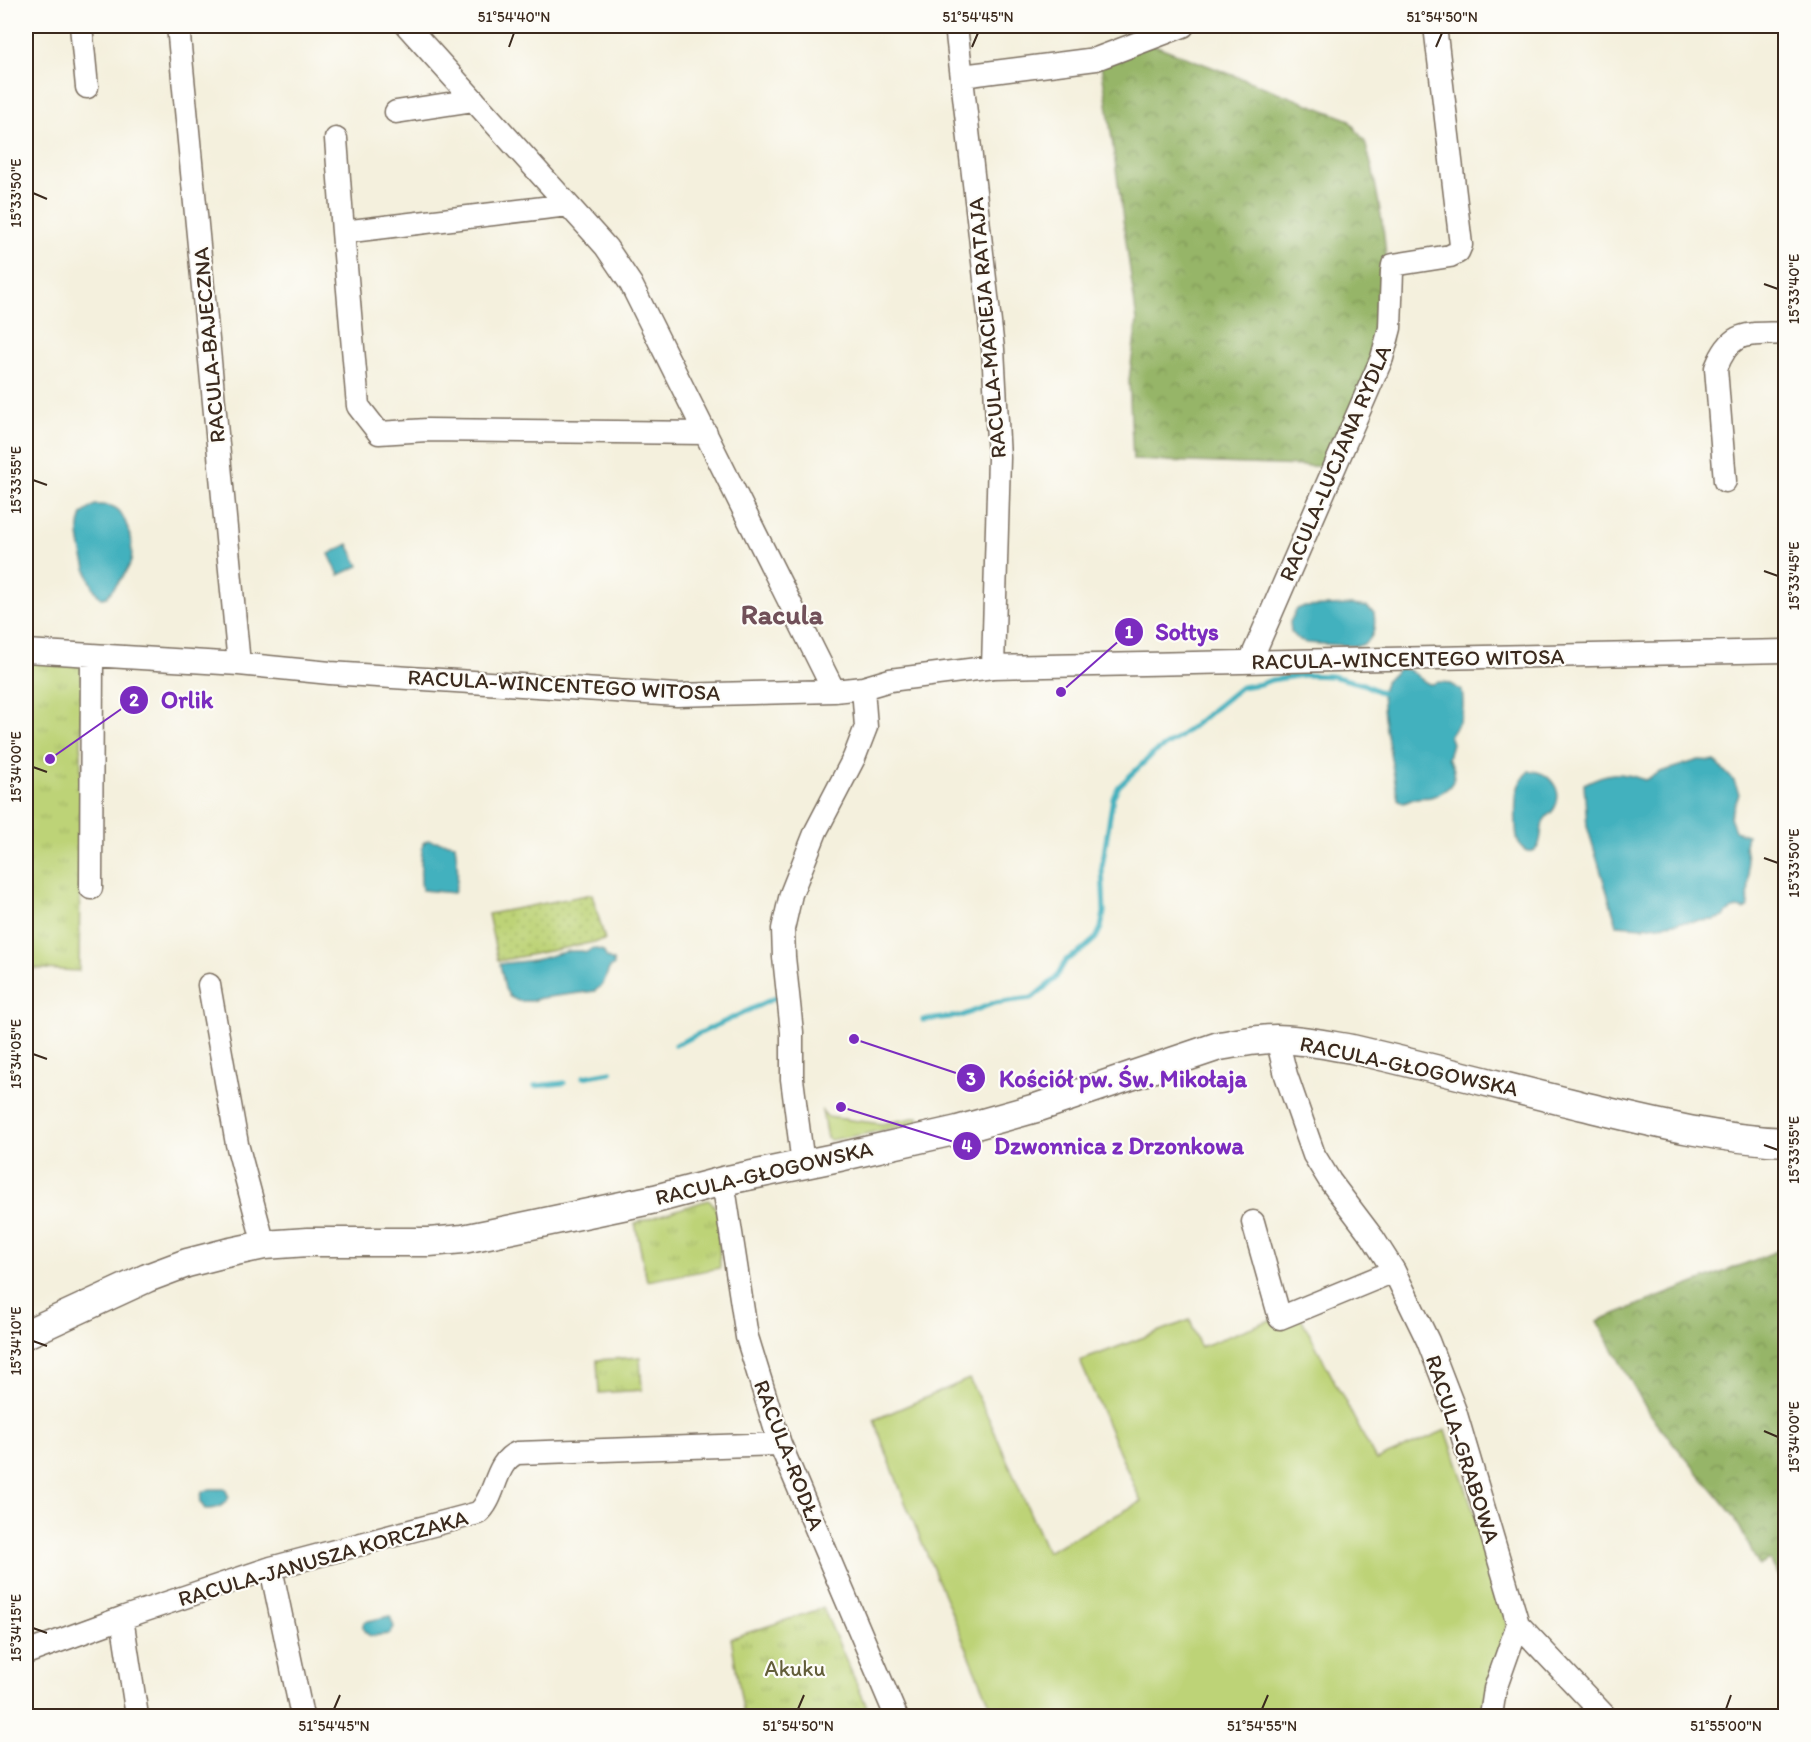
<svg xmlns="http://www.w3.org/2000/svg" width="1811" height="1742" viewBox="0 0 1811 1742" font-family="Itim,sans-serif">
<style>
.grass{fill:#bdd377;stroke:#7c7e4a;stroke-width:1.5}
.forest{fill:url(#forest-crowns);stroke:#687043;stroke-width:1.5}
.park{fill:url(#park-tufts);stroke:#7c7e4a;stroke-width:1.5}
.garden{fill:url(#garden-dots);stroke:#7c7e4a;stroke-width:1.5}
.water{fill:#42b1be;stroke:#3e6e6e;stroke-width:1.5}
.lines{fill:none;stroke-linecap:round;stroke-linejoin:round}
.stream{stroke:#42b1be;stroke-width:5}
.minor-casing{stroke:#7c6f61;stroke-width:25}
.tertiary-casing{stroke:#7c6f61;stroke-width:31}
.minor{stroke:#fff;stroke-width:22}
.tertiary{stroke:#fff;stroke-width:28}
.ticks{fill:none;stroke:#3b2a1e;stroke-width:2}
.labels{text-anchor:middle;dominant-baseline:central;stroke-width:4.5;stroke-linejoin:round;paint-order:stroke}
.street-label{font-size:22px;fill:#3b2a1e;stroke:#fdfcf7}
.park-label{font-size:22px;fill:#625d39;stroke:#fdfcf7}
.district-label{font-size:28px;font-weight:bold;fill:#71515a;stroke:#fdfcf7}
.leader{fill:none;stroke:#7b2cbf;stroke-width:2}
.callout-dot{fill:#7b2cbf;stroke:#fdfcf7;stroke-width:2}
.mark-label{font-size:18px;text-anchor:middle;font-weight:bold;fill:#fff}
.callout-label{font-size:24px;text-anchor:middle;font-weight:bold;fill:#7b2cbf;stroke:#fdfcf7;stroke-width:4.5;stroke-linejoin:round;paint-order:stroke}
.neatline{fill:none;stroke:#3b2a1e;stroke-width:2}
.ticks-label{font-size:15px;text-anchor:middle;fill:#3b2a1e}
</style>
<defs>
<pattern id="forest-crowns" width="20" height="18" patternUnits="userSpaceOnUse" patternTransform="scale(1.5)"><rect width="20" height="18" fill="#96b568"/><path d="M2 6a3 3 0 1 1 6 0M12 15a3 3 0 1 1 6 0" fill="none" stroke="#7c9355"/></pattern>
<pattern id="park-tufts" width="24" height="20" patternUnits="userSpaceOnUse" patternTransform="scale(1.5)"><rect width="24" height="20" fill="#bdd377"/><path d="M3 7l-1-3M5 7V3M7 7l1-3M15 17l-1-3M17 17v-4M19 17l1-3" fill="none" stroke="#a3b566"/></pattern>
<pattern id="garden-dots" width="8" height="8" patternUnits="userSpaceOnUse" patternTransform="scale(1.5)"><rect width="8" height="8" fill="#bdd377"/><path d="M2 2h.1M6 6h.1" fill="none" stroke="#a3b566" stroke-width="1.8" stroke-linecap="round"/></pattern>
</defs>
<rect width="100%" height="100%" fill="#fdfcf7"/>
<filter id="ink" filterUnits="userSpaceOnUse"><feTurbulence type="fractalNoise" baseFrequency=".0167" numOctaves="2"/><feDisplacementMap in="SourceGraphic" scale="12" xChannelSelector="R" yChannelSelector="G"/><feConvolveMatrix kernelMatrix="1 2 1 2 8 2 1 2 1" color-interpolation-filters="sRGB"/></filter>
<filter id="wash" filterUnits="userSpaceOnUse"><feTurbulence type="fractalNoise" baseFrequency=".008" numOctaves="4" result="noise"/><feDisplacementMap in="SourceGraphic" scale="24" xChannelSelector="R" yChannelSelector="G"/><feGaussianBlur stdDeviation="1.35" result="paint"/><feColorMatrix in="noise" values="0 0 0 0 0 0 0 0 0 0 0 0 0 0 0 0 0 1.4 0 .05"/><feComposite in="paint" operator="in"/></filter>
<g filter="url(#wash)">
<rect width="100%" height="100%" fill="#f4f0dd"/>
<!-- grass -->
<path class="grass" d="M 822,1111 L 828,1117 L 882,1124 L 918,1117 L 919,1122 L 865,1134 L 830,1140 L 827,1138 Z
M 1297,1310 L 1376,1460 L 1446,1430 L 1482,1536 L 1507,1625 L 1480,1716 L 995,1716 L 905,1502 L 874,1420 L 969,1379 L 989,1419 L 1047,1552 L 1141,1502 L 1080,1361 L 1190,1320 L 1200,1347 Z"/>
<!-- forest -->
<path class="forest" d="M 1154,45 L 1348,119 L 1365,142 L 1373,171 L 1383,227 L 1390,291 L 1390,344 L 1336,467 L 1133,460 L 1129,380 L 1137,321 L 1106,96 L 1098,47 Z
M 1785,1248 L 1786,1248 L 1785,1585 L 1769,1560 L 1759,1566 L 1734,1516 L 1650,1415 L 1597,1321 Z"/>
<!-- park -->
<path class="park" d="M 26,658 L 82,662 L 79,971 L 26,968 Z
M 708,1200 L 713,1204 L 718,1213 L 720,1268 L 647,1281 L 635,1223 Z
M 640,1357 L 642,1390 L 599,1393 L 597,1360 Z
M 823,1608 L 871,1716 L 744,1716 L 731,1638 Z"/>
<!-- garden -->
<path class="garden" d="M 592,894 L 605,940 L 498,961 L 488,914 Z"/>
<!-- water -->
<path class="water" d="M 95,505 C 103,505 112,504 118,510 C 128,521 134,546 131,561 C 128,574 114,586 107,597 L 101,598 C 89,588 80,549 79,533 C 78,527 80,520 82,514 Z
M 348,544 L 359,566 L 339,575 L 329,554 Z
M 1352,605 L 1367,607 L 1374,613 C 1376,627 1374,642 1358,646 L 1306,643 L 1298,639 L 1291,632 L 1290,622 L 1297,609 L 1302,607 Z
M 1398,669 C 1415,668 1414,676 1427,683 C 1432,686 1435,682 1440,682 C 1448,681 1456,687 1462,691 C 1465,710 1463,721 1449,735 L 1452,743 L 1448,758 C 1462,777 1452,790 1431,797 C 1426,798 1422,797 1417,798 C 1412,799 1408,802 1403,803 L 1398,799 L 1384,718 L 1382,693 L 1385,682 Z
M 1699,760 L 1715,761 L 1734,781 L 1739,794 L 1730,817 L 1735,831 L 1747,835 L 1745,845 L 1749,875 L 1748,907 L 1744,910 C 1737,906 1727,910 1724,917 L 1714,920 L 1683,922 L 1642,927 L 1617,925 L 1587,826 L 1584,784 C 1609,771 1619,771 1645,780 L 1660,772 Z
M 1529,771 C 1549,771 1565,790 1554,809 C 1551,814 1545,816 1543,823 C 1540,831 1543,855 1527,851 C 1523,849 1519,845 1518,841 C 1515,833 1515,799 1517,791 C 1519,783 1523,776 1529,771 Z
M 428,840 L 455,844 C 457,861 460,876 454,893 L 422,890 C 419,875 421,858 423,843 Z
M 593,948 L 603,951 L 607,958 L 613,961 L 614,965 L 609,969 L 603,984 L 595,991 L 541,998 L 531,1001 L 518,1001 L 510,997 L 505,989 L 500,964 C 511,962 523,962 534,960 C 551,957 569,947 587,952 Z
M 210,1489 L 225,1489 L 229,1497 C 223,1507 217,1509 205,1509 L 200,1502 L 202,1492 Z
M 390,1616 L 394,1627 L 390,1634 L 371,1636 C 364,1633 361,1629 364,1622 Z"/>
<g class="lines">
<!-- stream -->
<path class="stream" d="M 923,1020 L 961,1016 L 994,1003 L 1032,998 L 1055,979 L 1066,960 L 1080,952 L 1096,938 L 1101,928 L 1104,912 L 1102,867 L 1113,797 L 1119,786 L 1154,753 L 1178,738 L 1241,687 L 1261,684 L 1271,680 L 1303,675 L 1332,676 L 1363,684 L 1382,693
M 675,1045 L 781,995
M 583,1077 L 611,1072
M 535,1086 L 564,1083"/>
</g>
</g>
<g filter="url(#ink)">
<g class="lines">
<defs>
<path id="minor" d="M 81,26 L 87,87
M 178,26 L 239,664
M 407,26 L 606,247 L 631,284 L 834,691
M 956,26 L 993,349 L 999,458 L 993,667
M 962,76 L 1096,59 L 1183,26
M 396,112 L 474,100
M 336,139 L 343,232
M 568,205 L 343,232 L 358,406 L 379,433 L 427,430 L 706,433
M 1725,481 L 1716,368 C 1732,328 1747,335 1786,333
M 26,651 L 239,664 L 330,673 L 677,695 L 834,691 L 863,688 L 890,680 L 993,667 L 1786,651
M 1250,662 L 1382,358 L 1390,328 L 1392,271 L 1393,265 L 1450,256 L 1458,252 L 1461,245 L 1435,26
M 91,888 L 92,656
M 209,985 L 237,1144 L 264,1245
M 1277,1039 L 1286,1075 L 1314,1155 L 1330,1181 L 1373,1238 L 1394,1271 L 1428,1341 L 1455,1411 L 1518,1624 L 1605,1716
M 803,1164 L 792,1079 L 792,1032 L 784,957 L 783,929 L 791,894 L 816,831 L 854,758 L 866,727 L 863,688
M 723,1181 L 747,1337 L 780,1444 L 896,1716
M 1253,1222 L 1280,1318 L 1394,1271
M 271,1568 L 302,1716
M 122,1618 L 137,1716
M 26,1653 L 122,1618 L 271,1568 L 478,1513 C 496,1499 494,1462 517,1453 L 780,1444
M 1491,1716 L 1495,1689 L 1518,1624"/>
<path id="tertiary" d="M 26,1334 L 147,1278 L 187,1263 L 226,1253 L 264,1245 L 308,1242 L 429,1242 L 463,1239 L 493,1233 L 655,1199 L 723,1181 L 839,1157 L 958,1130 L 1036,1108 L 1219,1046 C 1238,1043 1256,1039 1276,1039 C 1301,1039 1327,1045 1352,1049 C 1429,1067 1506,1087 1583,1106 C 1650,1122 1717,1139 1786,1142"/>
</defs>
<!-- minor casing -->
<use href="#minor" class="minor-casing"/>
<!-- tertiary casing -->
<use href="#tertiary" class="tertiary-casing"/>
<!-- minor -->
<use href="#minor" class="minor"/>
<!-- tertiary -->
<use href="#tertiary" class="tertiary"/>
</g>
</g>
<!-- ticks -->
<path class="ticks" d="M 509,47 L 514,33M 972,47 L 978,33M 1436,47 L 1442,33M 33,193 L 47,199M 1764,284 L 1778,289M 33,480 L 47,485M 1764,571 L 1778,576M 33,767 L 47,772M 1764,858 L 1778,863M 33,1054 L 47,1059M 1764,1145 L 1778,1150M 33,1341 L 47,1346M 1764,1431 L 1778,1437M 33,1628 L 47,1633M 334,1709 L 340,1695M 798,1709 L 804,1695M 1262,1709 L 1268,1695M 1726,1709 L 1731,1695"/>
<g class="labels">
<!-- street labels -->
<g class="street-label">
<text transform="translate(987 328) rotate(-95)">RACULA-MACIEJA RATAJA</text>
<text transform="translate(209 345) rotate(-95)">RACULA-BAJECZNA</text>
<text transform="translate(1335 463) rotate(-67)">RACULA-LUCJANA RYDLA</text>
<text transform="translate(1408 659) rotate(-1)">RACULA-WINCENTEGO WITOSA</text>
<text transform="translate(564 685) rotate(3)">RACULA-WINCENTEGO WITOSA</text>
<text transform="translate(1409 1066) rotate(12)">RACULA-GŁOGOWSKA</text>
<text transform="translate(764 1173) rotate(-13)">RACULA-GŁOGOWSKA</text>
<text transform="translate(1463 1449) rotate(72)">RACULA-GRABOWA</text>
<text transform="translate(789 1455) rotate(69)">RACULA-RODŁA</text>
<text transform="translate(323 1558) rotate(-16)">RACULA-JANUSZA KORCZAKA</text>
</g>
<!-- park labels -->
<g class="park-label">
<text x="795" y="1668">Akuku</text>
</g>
<!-- district labels -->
<g class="district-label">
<text x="782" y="614">Racula</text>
</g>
</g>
<!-- callouts -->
<path class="leader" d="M1061 692L1129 632M50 759L134 700M854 1039L971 1078M841 1107L967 1146"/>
<g class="callout-dot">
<circle cx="1061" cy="692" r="6"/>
<circle cx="50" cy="759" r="6"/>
<circle cx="854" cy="1039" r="6"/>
<circle cx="841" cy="1107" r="6"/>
<circle cx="1129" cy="632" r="15"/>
<circle cx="134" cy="700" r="15"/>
<circle cx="971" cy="1078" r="15"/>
<circle cx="967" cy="1146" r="15"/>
</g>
<g class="mark-label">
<text x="1129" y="638">1</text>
<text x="134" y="706">2</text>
<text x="971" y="1085">3</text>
<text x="967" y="1152">4</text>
</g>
<g class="callout-label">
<text x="1187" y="640">Sołtys</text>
<text x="187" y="708">Orlik</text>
<text x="1123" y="1087">Kościół pw. Św. Mikołaja</text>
<text x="1119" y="1154">Dzwonnica z Drzonkowa</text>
</g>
<!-- margin -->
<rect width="1811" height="1742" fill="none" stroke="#fdfcf7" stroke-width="66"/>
<rect x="33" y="33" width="1745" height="1676" class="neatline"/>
<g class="ticks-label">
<text x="514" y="22">51°54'40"N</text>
<text x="978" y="22">51°54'45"N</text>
<text x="1442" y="22">51°54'50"N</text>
<text transform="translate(16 193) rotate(-90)" y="5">15°33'50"E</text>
<text transform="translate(1794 289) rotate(-90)" y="5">15°33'40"E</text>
<text transform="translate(16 480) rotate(-90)" y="5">15°33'55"E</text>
<text transform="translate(1794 576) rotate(-90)" y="5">15°33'45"E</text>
<text transform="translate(16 767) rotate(-90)" y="5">15°34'00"E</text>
<text transform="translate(1794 863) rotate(-90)" y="5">15°33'50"E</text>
<text transform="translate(16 1054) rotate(-90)" y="5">15°34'05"E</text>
<text transform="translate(1794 1150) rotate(-90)" y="5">15°33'55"E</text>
<text transform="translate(16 1341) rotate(-90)" y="5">15°34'10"E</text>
<text transform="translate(1794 1437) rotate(-90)" y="5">15°34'00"E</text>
<text transform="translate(16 1628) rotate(-90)" y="5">15°34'15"E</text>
<text x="334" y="1731">51°54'45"N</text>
<text x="798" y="1731">51°54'50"N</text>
<text x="1262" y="1731">51°54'55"N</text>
<text x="1726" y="1731">51°55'00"N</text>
</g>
</svg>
